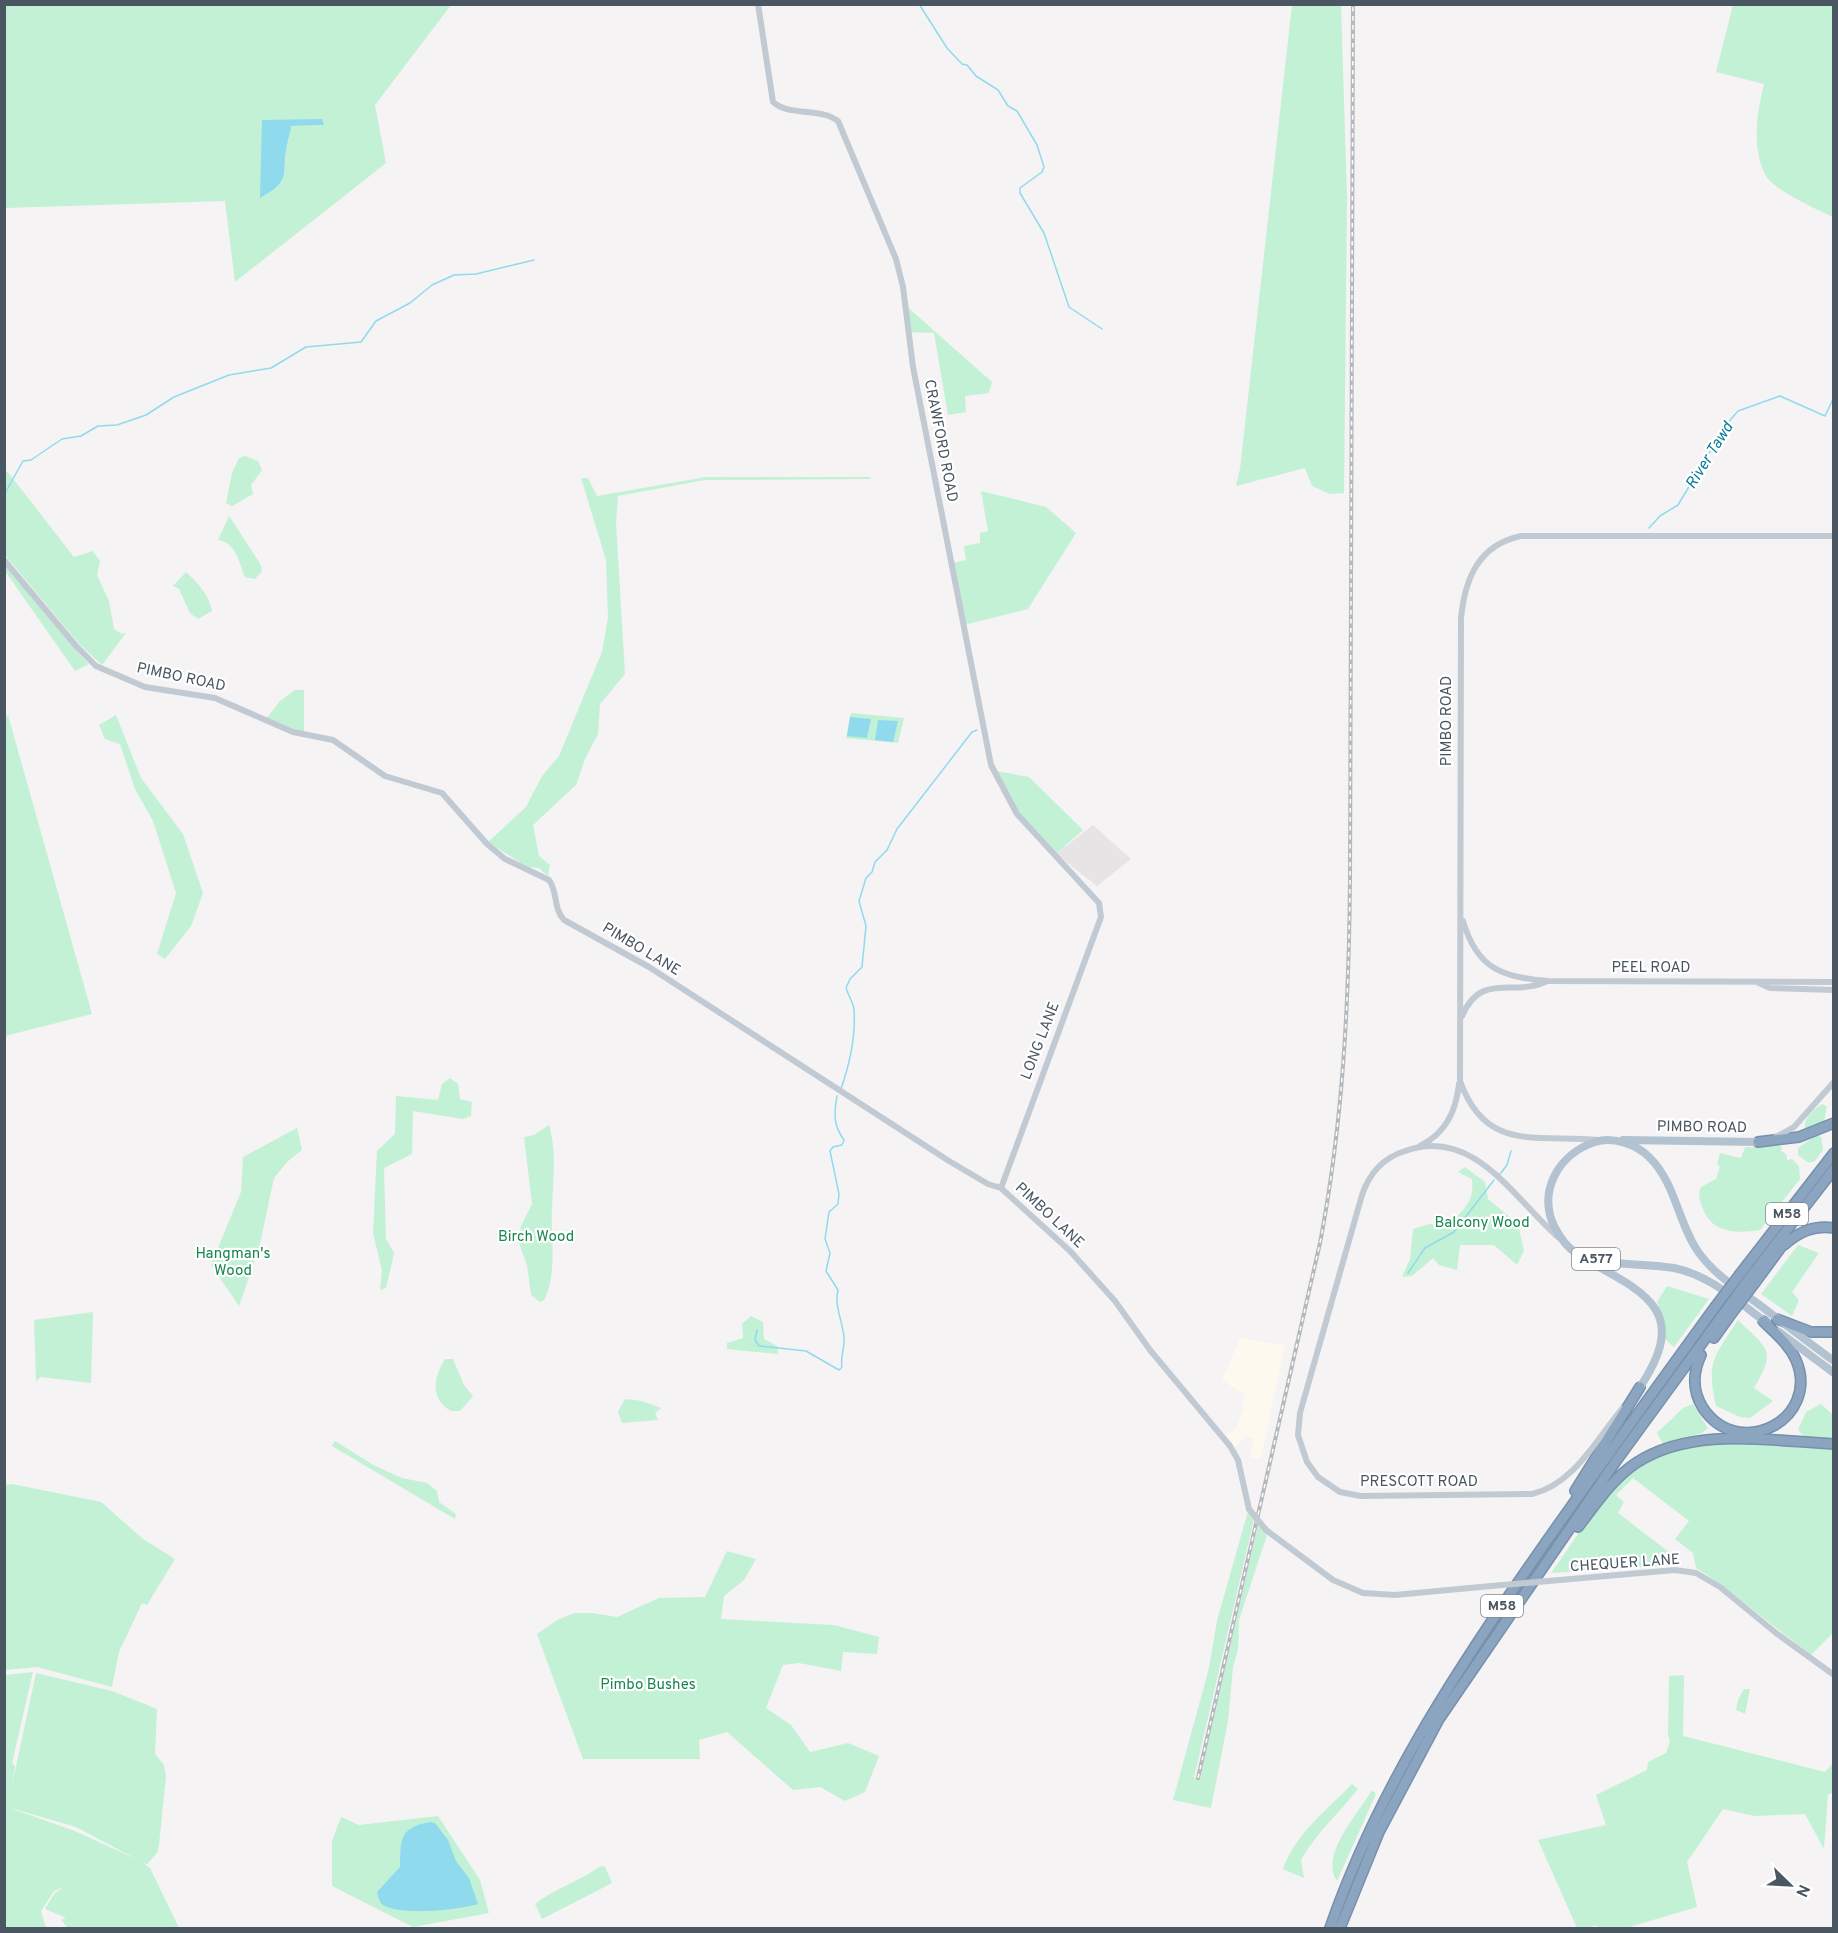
<svg xmlns="http://www.w3.org/2000/svg" width="1838" height="1933" viewBox="0 0 1838 1933" font-family="Overpass,sans-serif">
<style>
.commercial{fill:#fdf9ef}
.education{fill:#e6e4e5}
.green{fill:#c3f1d5;fill-rule:evenodd}
.water{fill:#90daee}
.lines{fill:none;stroke-linecap:round;stroke-linejoin:round}
.stream{stroke:#90daee;stroke-width:1.5}
.highway-casing{stroke:#7690ad;stroke-width:12}
.minor{stroke:#c1cad2;stroke-width:6}
.major{stroke:#b3c2d1;stroke-width:8}
.highway{stroke:#8ba5c1;stroke-width:9}
.rail-casing{stroke:#b5b8bd;stroke-width:4}
.rail{stroke:#fff;stroke-width:1.5;stroke-dasharray:4.5;stroke-linecap:butt}
.highway-bridge-casing{stroke:#7690ad;stroke-width:12;stroke-linecap:butt}
.minor-bridge{stroke:#c1cad2;stroke-width:6}
.highway-bridge{stroke:#8ba5c1;stroke-width:9}
.labels{text-anchor:middle;dominant-baseline:central;stroke-width:4.5;stroke-linejoin:round;paint-order:stroke}
.shield{fill:#fff;stroke:#808990;stroke-width:1.5}
.shield-label{font-size:14px;font-weight:bold;fill:#4a5661}
.street-label{font-size:15px;fill:#4a5661;stroke:#fff}
.park-label{font-size:15px;fill:#17864f;stroke:#fff}
.water-label{font-size:16px;font-style:italic;fill:#0c7c9b;stroke:#fff}
</style>
<rect width="100%" height="100%" fill="#f5f3f3"/>
<!-- commercial -->
<path class="commercial" d="M 1240,1338 L 1285,1345 L 1261,1459 L 1250,1457 L 1254,1440 L 1245,1436 L 1235,1448 L 1226,1436 L 1237,1427 L 1244,1407 L 1241,1406 L 1245,1395 L 1222,1380 Z"/>
<!-- education -->
<path class="education" d="M 1093,825 L 1131,859 L 1097,886 L 1056,854 Z"/>
<!-- green -->
<path class="green" d="M 4,5 L 451,5 L 375,105 L 386,163 L 235,282 L 225,201 L 5,208 ZM 262,120 L 324,125 L 291,126 C 291,133 288,138 287,144 C 284,159 288,169 280,183 Z
M 1292,5 L 1341,5 L 1347,198 L 1344,493 L 1330,494 L 1312,486 L 1305,468 L 1236,486 L 1240,469 Z
M 1733,5 L 1833,5 L 1833,217 C 1818,210 1774,190 1766,176 C 1751,148 1757,113 1764,84 L 1716,72 Z
M 905,305 L 992,382 L 989,393 L 965,396 L 966,412 L 948,415 L 934,333 L 909,332 Z
M 245,456 L 258,461 L 262,470 L 251,485 L 253,494 L 232,506 L 226,503 L 232,473 L 239,458 Z
M 7,471 L 74,557 L 93,551 L 100,561 L 97,575 L 109,601 L 114,629 L 122,634 L 126,633 L 102,665 L 80,645 L 5,555 L 4,476 Z
M 706,477 L 870,477 L 871,479 L 705,480 L 618,496 L 616,523 L 625,674 L 600,704 L 598,734 L 585,759 L 576,785 L 533,825 L 539,856 L 550,865 L 548,876 L 539,868 L 527,867 L 488,842 L 526,807 L 542,776 L 559,756 L 602,652 L 608,618 L 606,560 L 581,478 L 588,478 L 597,496 Z
M 981,491 L 1046,507 L 1076,533 L 1028,609 L 964,625 L 952,563 L 966,560 L 964,546 L 980,543 L 980,533 L 988,531 Z
M 229,516 L 261,565 L 262,571 L 255,579 L 245,577 C 239,563 236,542 218,540 Z
M 4,565 C 36,595 58,634 89,664 L 75,671 L 5,571 Z
M 186,572 C 197,582 210,596 212,611 L 198,619 L 190,613 L 179,589 L 173,586 Z
M 295,690 L 304,690 L 304,733 L 267,718 L 280,701 Z
M 851,713 L 904,718 L 898,743 L 846,738 Z
M 8,715 L 92,1014 L 5,1036 L 4,718 Z
M 116,715 L 141,778 L 183,834 L 203,893 L 191,926 L 165,959 L 157,954 L 176,893 L 153,821 L 135,789 L 120,744 L 105,739 L 99,725 Z
M 996,771 L 1029,777 L 1083,830 L 1056,854 L 1018,812 Z
M 450,1078 L 458,1084 L 460,1099 L 472,1102 L 471,1116 L 463,1119 L 413,1111 L 412,1154 L 384,1168 L 386,1239 L 394,1253 L 386,1288 L 380,1290 L 382,1270 L 373,1233 L 377,1151 L 395,1134 L 396,1096 L 438,1100 L 442,1084 Z
M 1823,1104 L 1827,1107 L 1824,1122 L 1805,1129 C 1803,1118 1815,1108 1823,1104 Z
M 549,1125 C 557,1154 553,1180 552,1209 C 550,1238 558,1273 544,1300 L 540,1302 L 531,1295 L 527,1265 L 519,1243 L 521,1226 L 532,1204 L 524,1137 L 534,1135 Z
M 297,1128 L 302,1150 L 287,1162 L 274,1178 L 259,1248 L 239,1306 L 211,1265 L 241,1192 L 243,1157 Z
M 1817,1135 L 1821,1137 L 1823,1150 L 1815,1161 L 1809,1163 L 1798,1155 L 1798,1148 Z
M 1775,1143 L 1782,1147 L 1781,1151 L 1787,1155 L 1787,1160 L 1792,1159 L 1799,1166 L 1800,1179 L 1760,1230 C 1736,1234 1710,1233 1702,1206 C 1699,1198 1698,1195 1701,1187 L 1716,1179 L 1720,1167 L 1717,1164 L 1720,1153 L 1741,1158 L 1745,1147 L 1761,1148 L 1762,1144 Z
M 1465,1167 L 1485,1182 L 1488,1199 L 1518,1224 L 1524,1251 L 1517,1265 L 1494,1245 L 1460,1245 L 1457,1270 L 1439,1265 L 1433,1258 L 1412,1276 L 1402,1277 L 1410,1259 L 1413,1229 L 1429,1224 L 1451,1223 C 1466,1206 1474,1202 1472,1179 L 1458,1172 Z
M 1798,1245 L 1819,1253 L 1792,1292 L 1799,1300 L 1792,1316 L 1761,1294 Z
M 1667,1286 L 1709,1299 L 1674,1347 L 1665,1339 L 1665,1324 L 1657,1302 Z
M 93,1312 L 91,1383 L 41,1377 L 36,1381 L 34,1320 Z
M 751,1316 L 763,1322 L 764,1339 L 777,1346 L 778,1354 L 727,1349 L 727,1343 L 743,1338 L 742,1324 Z
M 1738,1320 C 1768,1350 1777,1349 1754,1388 L 1773,1401 L 1750,1418 L 1740,1417 L 1716,1406 C 1706,1361 1714,1357 1738,1320 Z
M 445,1359 L 453,1359 L 464,1385 L 473,1396 L 460,1411 L 451,1411 C 430,1398 433,1379 445,1359 Z
M 625,1399 L 642,1401 L 661,1408 L 655,1413 L 658,1420 L 622,1423 L 618,1412 Z
M 1693,1404 L 1708,1428 L 1702,1433 L 1663,1444 L 1657,1433 L 1683,1408 Z
M 1821,1404 L 1833,1415 L 1833,1440 L 1808,1440 L 1798,1430 L 1806,1412 Z
M 335,1441 L 375,1466 L 402,1478 L 427,1483 L 437,1491 L 439,1502 L 456,1514 L 455,1519 L 332,1446 Z
M 1717,1443 L 1833,1447 L 1833,1633 L 1811,1655 L 1719,1583 L 1696,1568 L 1693,1553 L 1675,1539 L 1689,1521 L 1633,1478 L 1616,1495 L 1624,1502 L 1618,1513 L 1674,1556 L 1676,1565 L 1551,1573 C 1599,1506 1624,1450 1717,1443 Z
M 12,1484 L 101,1502 L 143,1539 L 175,1559 L 147,1605 L 142,1603 L 119,1652 L 112,1687 L 37,1667 L 5,1670 L 4,1485 Z
M 1248,1511 L 1254,1519 L 1194,1778 L 1200,1778 L 1258,1525 L 1267,1535 L 1239,1620 L 1238,1650 L 1233,1667 L 1228,1721 L 1211,1808 L 1173,1800 L 1209,1668 L 1217,1621 Z
M 727,1551 L 756,1559 L 744,1580 L 724,1596 L 721,1619 L 834,1625 L 879,1637 L 877,1654 L 843,1652 L 841,1671 L 799,1663 L 783,1665 L 766,1708 L 791,1725 L 810,1752 L 848,1743 L 879,1756 L 865,1792 L 845,1801 L 820,1787 L 793,1790 L 727,1732 L 699,1740 L 700,1759 L 583,1759 L 537,1634 L 557,1620 L 575,1613 L 592,1613 L 617,1617 L 659,1598 L 705,1597 Z
M 33,1672 L 12,1763 L 15,1766 L 12,1785 L 36,1673 L 112,1691 L 157,1709 L 155,1754 L 164,1765 L 166,1776 L 159,1845 L 157,1853 L 147,1864 L 143,1863 L 150,1868 L 179,1928 L 68,1928 L 61,1920 L 66,1918 L 45,1909 L 54,1894 L 64,1887 L 54,1891 L 41,1911 L 46,1928 L 5,1928 L 5,1675 ZM 7,1807 L 76,1827 L 138,1860 L 75,1831 Z
M 1684,1675 L 1683,1736 L 1825,1772 L 1833,1763 L 1833,1793 L 1828,1794 L 1824,1849 L 1805,1814 L 1755,1816 L 1723,1809 L 1687,1862 L 1697,1907 L 1626,1928 L 1598,1928 L 1596,1925 L 1588,1928 L 1577,1928 L 1538,1840 L 1606,1825 L 1596,1795 L 1647,1770 L 1648,1762 L 1666,1753 L 1670,1741 L 1668,1735 L 1669,1676 Z
M 1750,1689 L 1745,1714 L 1736,1710 L 1738,1700 L 1744,1689 Z
M 1352,1784 L 1358,1789 C 1339,1813 1316,1833 1301,1860 L 1304,1878 L 1283,1869 C 1295,1834 1327,1810 1352,1784 Z
M 1372,1790 L 1376,1794 L 1337,1881 C 1319,1855 1359,1813 1372,1790 Z
M 438,1816 L 480,1880 L 489,1913 L 413,1927 L 332,1886 L 332,1841 L 341,1817 L 359,1825 Z
M 601,1866 L 605,1867 L 612,1883 L 542,1919 L 535,1904 C 555,1888 580,1881 601,1866 Z"/>
<!-- water -->
<path class="water" d="M 322,119 L 324,125 L 291,126 C 291,133 288,138 287,145 C 281,174 293,180 260,198 L 262,120 Z
M 850,717 L 871,719 L 867,738 L 847,736 Z
M 878,720 L 898,721 L 893,742 L 875,740 Z
M 430,1822 L 435,1823 L 448,1840 L 456,1861 L 469,1878 L 478,1904 C 458,1910 401,1916 383,1905 C 379,1902 378,1896 377,1892 L 400,1867 C 401,1840 398,1828 430,1822 Z"/>
<g class="lines">
<!-- stream -->
<path class="stream" d="M 919,4 L 947,48 L 962,64 L 967,65 L 976,76 L 998,90 L 1008,106 L 1017,111 L 1037,145 L 1044,167 L 1042,172 L 1020,188 L 1020,193 L 1044,233 L 1069,307 L 1102,329
M 4,495 L 23,461 L 31,460 L 62,439 L 81,436 L 98,426 L 117,425 L 146,415 L 174,397 L 229,375 L 271,368 L 306,347 L 361,342 L 376,321 L 410,303 L 432,285 L 454,275 L 476,274 L 534,260
M 1649,528 L 1660,516 L 1678,505 L 1726,425 L 1738,411 L 1780,396 L 1825,416 L 1834,397
M 841,1089 C 850,1063 856,1038 854,1010 C 854,1004 848,995 846,988 L 850,979 L 862,967 L 866,926 L 859,901 L 866,878 L 872,872 L 875,862 L 887,850 L 897,829 L 972,732 L 977,730
M 1500,1174 L 1507,1165 L 1511,1151
M 1408,1273 L 1425,1248 L 1454,1232 L 1494,1180
M 757,1330 L 755,1340 L 759,1346 L 806,1351 L 839,1370 L 842,1367 C 840,1355 845,1349 844,1338 C 843,1322 834,1306 838,1290 L 826,1271 L 830,1253 L 825,1239 L 829,1212 L 838,1204 L 839,1194 L 830,1151 L 833,1147 L 842,1145 L 844,1140 C 833,1125 834,1114 837,1096"/>
<defs>
<path id="highway" d="M 1758,1142 L 1799,1137 L 1834,1123
M 1784,1245 C 1799,1232 1813,1225 1834,1228
M 1740,1274 L 1834,1153
M 1748,1280 L 1834,1169
M 1754,1284 L 1787,1239
M 1777,1319 L 1811,1332 L 1834,1332
M 1714,1338 L 1729,1317
M 1701,1355 C 1693,1372 1692,1391 1703,1408 C 1739,1462 1821,1419 1796,1360 C 1789,1344 1775,1333 1763,1321
M 1575,1491 L 1640,1387
M 1578,1527 C 1596,1504 1612,1479 1636,1463 C 1693,1426 1770,1441 1834,1444
M 1330,1928 C 1376,1796 1448,1683 1528,1568 C 1589,1480 1652,1394 1715,1307
M 1340,1928 L 1379,1832 L 1439,1719 L 1616,1461 L 1724,1313"/>
</defs>
<!-- highway casing -->
<use href="#highway" class="highway-casing"/>
<!-- minor -->
<path class="minor" d="M 758,4 L 773,102 C 790,117 820,107 838,121 L 896,259 L 903,287 L 913,367 L 991,765 L 1017,814 L 1099,903 L 1101,917 L 1001,1188
M 4,560 L 76,646 L 96,666 L 145,687 L 215,698 L 293,732 L 333,740 L 385,776 L 442,793 L 487,844 L 505,859 L 549,880 C 558,892 553,908 564,920 L 649,967 L 949,1161 L 988,1184 L 1001,1188 L 1070,1251 L 1115,1301 L 1150,1350 L 1230,1446 L 1238,1460 L 1249,1509
M 1463,921 C 1477,969 1502,977 1548,981 L 1834,982
M 1757,982 L 1770,988 L 1834,990
M 1462,1016 C 1482,970 1514,998 1547,981
M 1776,1137 L 1794,1127 L 1834,1082
M 1599,1140 C 1536,1134 1486,1153 1460,1081 L 1461,618 C 1465,579 1478,545 1521,536 L 1834,536
M 1420,1146 C 1446,1133 1456,1111 1459,1084
M 1559,1238 C 1514,1199 1474,1126 1405,1151 C 1383,1158 1369,1174 1362,1195 L 1300,1413 L 1298,1435 L 1307,1462 L 1318,1477 L 1340,1492 L 1361,1496 L 1532,1494 C 1573,1485 1596,1440 1622,1409
M 1266,1530 L 1333,1580 L 1363,1593 L 1395,1595 L 1491,1586
M 1560,1580 L 1675,1570 L 1696,1573 L 1720,1587 L 1776,1633 L 1834,1675"/>
<!-- major -->
<path class="major" d="M 1623,1140 L 1758,1142
M 1586,1260 C 1649,1294 1689,1313 1640,1387
M 1767,1323 C 1738,1302 1710,1275 1674,1268 C 1642,1262 1604,1268 1575,1252 C 1566,1247 1560,1237 1555,1228 C 1537,1192 1558,1154 1595,1142 C 1612,1136 1636,1144 1649,1157 C 1676,1183 1678,1224 1699,1253 C 1715,1275 1739,1290 1761,1306 C 1785,1324 1809,1343 1834,1361
M 1779,1332 L 1834,1373"/>
<!-- highway -->
<use href="#highway" class="highway"/>
<defs>
<path id="rail" d="M 1198,1778 L 1320,1243 C 1343,1123 1349,1002 1350,880 L 1353,4"/>
</defs>
<!-- rail casing -->
<use href="#rail" class="rail-casing"/>
<!-- rail -->
<use href="#rail" class="rail"/>
<defs>
<path id="highway-bridge" d="M 1715,1307 L 1740,1274
M 1724,1313 L 1748,1280
M 1729,1317 L 1754,1284"/>
</defs>
<!-- highway-bridge casing -->
<use href="#highway-bridge" class="highway-bridge-casing"/>
<!-- minor-bridge -->
<path class="minor-bridge" d="M 1249,1509 L 1266,1530
M 1491,1586 L 1560,1580"/>
<!-- highway-bridge -->
<use href="#highway-bridge" class="highway-bridge"/>
</g>
<g class="labels">
<!-- shield labels -->
<g class="shield">
<rect x="1766" y="1203" width="42" height="22" rx="4.5"/>
<rect x="1572" y="1248" width="48" height="22" rx="4.5"/>
<rect x="1481" y="1595" width="42" height="22" rx="4.5"/>
</g>
<g class="shield-label">
<text x="1787" y="1214">M58</text>
<text x="1596" y="1259">A577</text>
<text x="1502" y="1606">M58</text>
</g>
<!-- street labels -->
<g class="street-label">
<text transform="translate(940 441) rotate(79)">CRAWFORD ROAD</text>
<text transform="translate(181 678) rotate(12)">PIMBO ROAD</text>
<text transform="translate(1447 721) rotate(-90)">PIMBO ROAD</text>
<text transform="translate(641 950) rotate(31)">PIMBO LANE</text>
<text x="1651" y="968">PEEL ROAD</text>
<text transform="translate(1041 1041) rotate(-69)">LONG LANE</text>
<text transform="translate(1702 1128) rotate(1)">PIMBO ROAD</text>
<text transform="translate(1049 1216) rotate(43)">PIMBO LANE</text>
<text x="1419" y="1482">PRESCOTT ROAD</text>
<text transform="translate(1625 1564) rotate(-4)">CHEQUER LANE</text>
</g>
<!-- park labels -->
<g class="park-label">
<text x="1482" y="1223">Balcony Wood</text>
<text x="536" y="1237">Birch Wood</text>
<text x="233" y="1254">Hangman's<tspan x="233" dy="17">Wood</tspan></text>
<text x="648" y="1685">Pimbo Bushes</text>
</g>
<!-- water labels -->
<g class="water-label">
<text transform="translate(1710 456) rotate(-58)">River Tawd</text>
</g>
</g>
<!-- border -->
<rect width="1838" height="1933" fill="none" stroke="#4a5661" stroke-width="12"/>
<!-- north arrow -->
<g transform="translate(1790 1885) rotate(114)" stroke="#ffffff" stroke-width="4.5" paint-order="stroke">
<path d="M0-4.5L10 22L0 15L-10 22Z" fill="#4a5661"/>
<text y="-9" font-size="16" font-weight="bold" text-anchor="middle" fill="#4a5661">N</text>
</g>
</svg>
